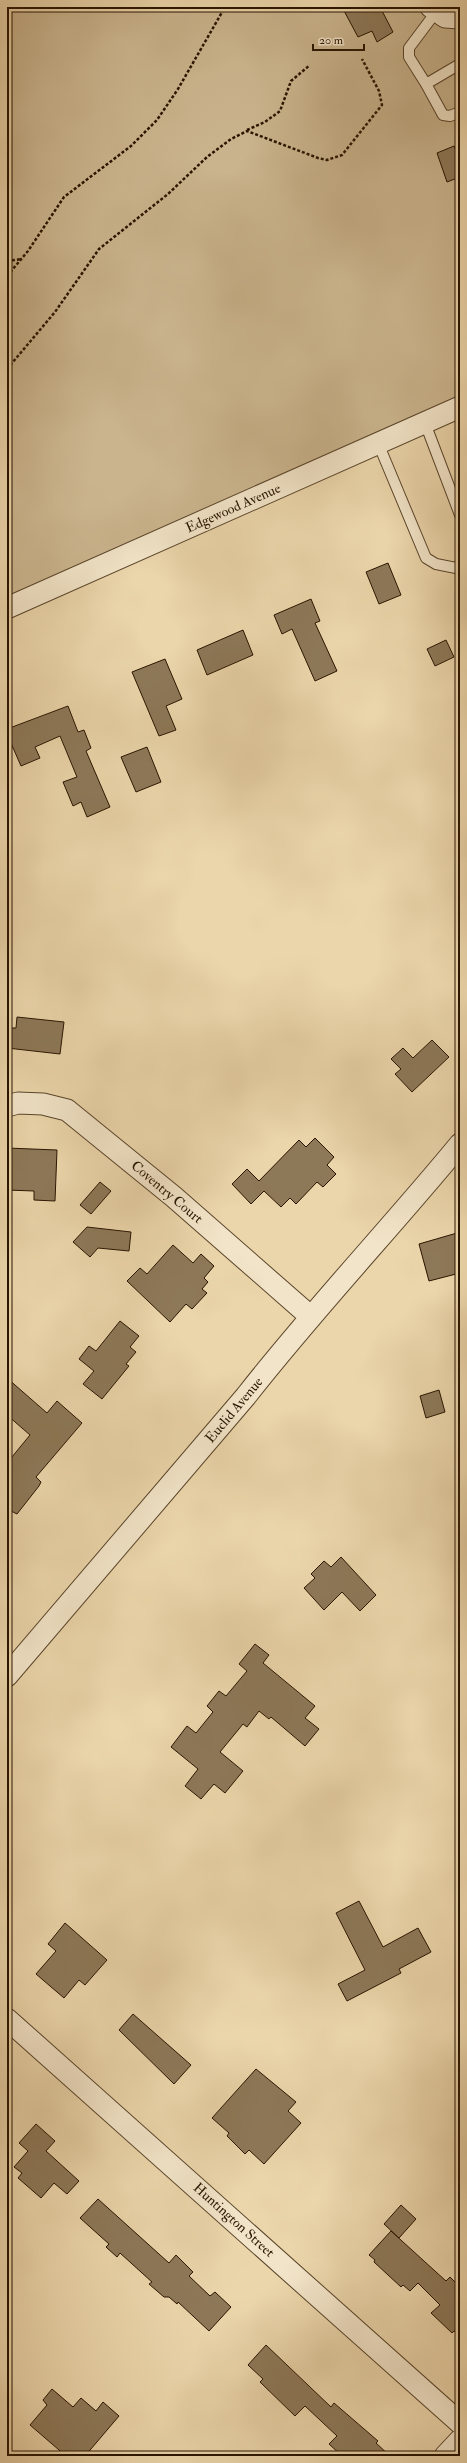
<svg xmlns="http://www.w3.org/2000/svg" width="467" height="2463" viewBox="0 0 467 2463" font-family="'IM FELL Double Pica',serif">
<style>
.green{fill:#cab48d;stroke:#796446}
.building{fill:#8d7858;stroke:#281400}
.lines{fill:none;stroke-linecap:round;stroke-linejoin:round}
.service-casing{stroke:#59442a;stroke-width:12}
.minor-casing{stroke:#59442a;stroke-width:23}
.path{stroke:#281400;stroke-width:2.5;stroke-dasharray:3 2;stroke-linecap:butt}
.service{stroke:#f2e4c8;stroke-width:10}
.minor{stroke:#f2e4c8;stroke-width:21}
.labels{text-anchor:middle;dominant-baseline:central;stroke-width:3;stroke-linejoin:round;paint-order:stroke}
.street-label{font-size:14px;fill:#281400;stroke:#f2e4c8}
</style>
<rect width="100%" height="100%" fill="#ebd5aa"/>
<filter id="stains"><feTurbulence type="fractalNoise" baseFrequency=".005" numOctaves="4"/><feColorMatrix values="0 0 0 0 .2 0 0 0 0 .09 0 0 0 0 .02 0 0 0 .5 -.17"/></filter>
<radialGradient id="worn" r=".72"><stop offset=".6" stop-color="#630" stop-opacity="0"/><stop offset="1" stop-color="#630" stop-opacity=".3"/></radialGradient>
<!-- green -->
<path class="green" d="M 7,7 L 460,7 L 460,405 L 7,597 Z"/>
<!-- building -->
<path class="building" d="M 342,7 L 380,7 L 393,32 L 377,42 L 372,31 L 358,37 Z
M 454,146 L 460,160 L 460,177 L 447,182 L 437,153 Z
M 388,563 L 401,595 L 379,604 L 366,572 Z
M 311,599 L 320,621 L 315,623 L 337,671 L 315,681 L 292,629 L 282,634 L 274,615 Z
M 243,630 L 253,655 L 207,675 L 197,650 Z
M 446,640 L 454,657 L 435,666 L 427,649 Z
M 165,659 L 182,699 L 166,706 L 176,730 L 159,736 L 132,672 Z
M 68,706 L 78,732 L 84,730 L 91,748 L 86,751 L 110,807 L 87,817 L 81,802 L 73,806 L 63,782 L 77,777 L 60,736 L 35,747 L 40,758 L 21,766 L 7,734 L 7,729 Z
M 147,747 L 161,782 L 136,792 L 121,757 Z
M 17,1017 L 64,1022 L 60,1054 L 7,1048 L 9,1028 L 16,1028 Z
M 432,1040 L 449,1057 L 412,1092 L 395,1074 L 401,1069 L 391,1059 L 403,1048 L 413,1058 Z
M 315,1138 L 334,1157 L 327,1165 L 336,1174 L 323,1187 L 317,1182 L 296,1204 L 290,1198 L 281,1207 L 264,1191 L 251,1204 L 232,1184 L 247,1169 L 259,1181 L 299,1140 L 306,1147 Z
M 7,1148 L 57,1150 L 55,1201 L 34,1200 L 34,1191 L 7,1190 Z
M 100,1182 L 111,1191 L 91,1214 L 80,1205 Z
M 87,1227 L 131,1232 L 129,1251 L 98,1248 L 90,1257 L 73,1242 Z
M 457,1233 L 460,1243 L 460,1273 L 429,1281 L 419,1244 Z
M 173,1245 L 193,1263 L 201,1254 L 214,1266 L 204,1278 L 208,1282 L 202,1289 L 207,1293 L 192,1309 L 186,1304 L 170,1322 L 127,1281 L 140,1268 L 147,1274 Z
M 120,1321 L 139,1336 L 130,1347 L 136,1352 L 126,1364 L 129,1366 L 102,1399 L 83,1384 L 94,1371 L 79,1359 L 89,1346 L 96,1351 Z
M 7,1378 L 47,1413 L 57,1401 L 82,1423 L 36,1477 L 41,1482 L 39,1486 L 17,1514 L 7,1509 L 7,1463 L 30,1435 L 7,1415 Z
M 439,1390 L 445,1412 L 426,1418 L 420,1396 Z
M 341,1557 L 376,1595 L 360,1611 L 342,1592 L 324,1610 L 304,1588 L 315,1578 L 311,1574 L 324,1561 L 331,1567 Z
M 255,1644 L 269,1655 L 263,1663 L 315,1706 L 305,1718 L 319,1729 L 305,1746 L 271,1717 L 269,1719 L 259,1711 L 247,1727 L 243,1724 L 220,1752 L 243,1771 L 225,1793 L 214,1784 L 201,1799 L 185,1786 L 198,1769 L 171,1747 L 187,1726 L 196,1733 L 213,1712 L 207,1706 L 219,1691 L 226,1696 L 247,1671 L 239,1664 Z
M 359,1901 L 383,1947 L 418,1928 L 431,1952 L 399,1969 L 401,1973 L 347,2001 L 338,1984 L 365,1970 L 336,1913 Z
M 65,1923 L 107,1960 L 85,1985 L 79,1980 L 64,1998 L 36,1974 L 56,1951 L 48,1944 Z
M 133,2014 L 191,2065 L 174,2084 L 119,2030 Z
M 256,2069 L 296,2102 L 288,2111 L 301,2123 L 264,2164 L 249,2150 L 245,2154 L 227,2136 L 229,2133 L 212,2118 Z
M 36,2124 L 55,2141 L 46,2151 L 79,2181 L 67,2194 L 54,2183 L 41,2198 L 18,2178 L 22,2173 L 14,2167 L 28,2151 L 19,2143 Z
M 98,2199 L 169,2263 L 176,2255 L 193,2272 L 189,2276 L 210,2296 L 215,2292 L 231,2307 L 209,2331 L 178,2302 L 177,2304 L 169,2297 L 164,2297 L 149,2284 L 152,2282 L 120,2253 L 117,2257 L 106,2247 L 109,2244 L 80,2218 Z
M 401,2205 L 416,2219 L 399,2238 L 384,2224 Z
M 391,2231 L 446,2281 L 450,2277 L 460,2287 L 460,2336 L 454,2331 L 452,2333 L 431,2313 L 440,2305 L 418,2283 L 410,2291 L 403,2285 L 401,2287 L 374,2262 L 375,2260 L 369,2255 Z
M 266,2345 L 331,2407 L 334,2403 L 378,2441 L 376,2443 L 390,2456 L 342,2456 L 329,2444 L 337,2436 L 305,2406 L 295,2416 L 260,2382 L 263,2379 L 248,2365 Z
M 52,2389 L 73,2407 L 81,2398 L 96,2411 L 103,2402 L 119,2416 L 85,2456 L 66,2456 L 30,2425 L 47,2405 L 43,2400 Z"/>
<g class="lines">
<defs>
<path id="service" d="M 460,64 L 426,84 L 443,115 L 450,116 L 460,112
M 426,84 L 409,57 L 409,48 L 436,12
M 425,423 L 460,515
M 378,443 L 426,558 L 436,564 L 456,568 L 460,564"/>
<path id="minor" d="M 431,7 L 445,17 L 460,18
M 7,608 L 460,407
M 7,1106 L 18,1103 L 43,1104 L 67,1110 L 174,1197 L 311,1317
M 7,1676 L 246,1396 C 314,1309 390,1229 460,1144
M 7,2019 L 460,2423
M 445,2456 L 460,2440"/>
</defs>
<!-- service casing -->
<use href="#service" class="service-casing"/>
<!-- minor casing -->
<use href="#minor" class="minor-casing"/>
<!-- path -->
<path class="path" d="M 247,130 L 265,122 L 280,111 L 291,81 L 310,65
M 7,261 L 22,259
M 7,276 L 28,251 L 64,197 L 131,146 L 157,120 L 178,89 L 225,7
M 7,369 L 55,312 L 99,249 L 168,194 L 207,157 L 231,139 L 247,131 L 318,158 L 327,160 L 342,155 L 382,105 L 379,91 L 362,59"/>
<!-- service -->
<use href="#service" class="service"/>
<!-- minor -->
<use href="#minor" class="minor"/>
</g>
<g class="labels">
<!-- street labels -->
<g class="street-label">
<text transform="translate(233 508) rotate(-24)">Edgewood Avenue</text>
<text transform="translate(167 1192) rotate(40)">Coventry Court</text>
<text transform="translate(234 1410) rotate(-50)">Euclid Avenue</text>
<text transform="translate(234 2220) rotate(42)">Huntington Street</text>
</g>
</g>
<!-- margin -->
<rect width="467" height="2463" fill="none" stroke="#ebd5aa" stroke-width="24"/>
<rect x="8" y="8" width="451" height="2447" fill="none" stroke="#281400" stroke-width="2"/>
<rect x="12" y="12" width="443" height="2439" fill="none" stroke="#281400"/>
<!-- scale -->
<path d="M313 44v6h51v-6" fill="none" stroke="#281400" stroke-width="2"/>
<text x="319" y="44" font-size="12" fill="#281400" stroke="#f2e4c8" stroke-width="3" paint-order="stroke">20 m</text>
<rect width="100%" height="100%" filter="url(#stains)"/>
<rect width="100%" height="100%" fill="url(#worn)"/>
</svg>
